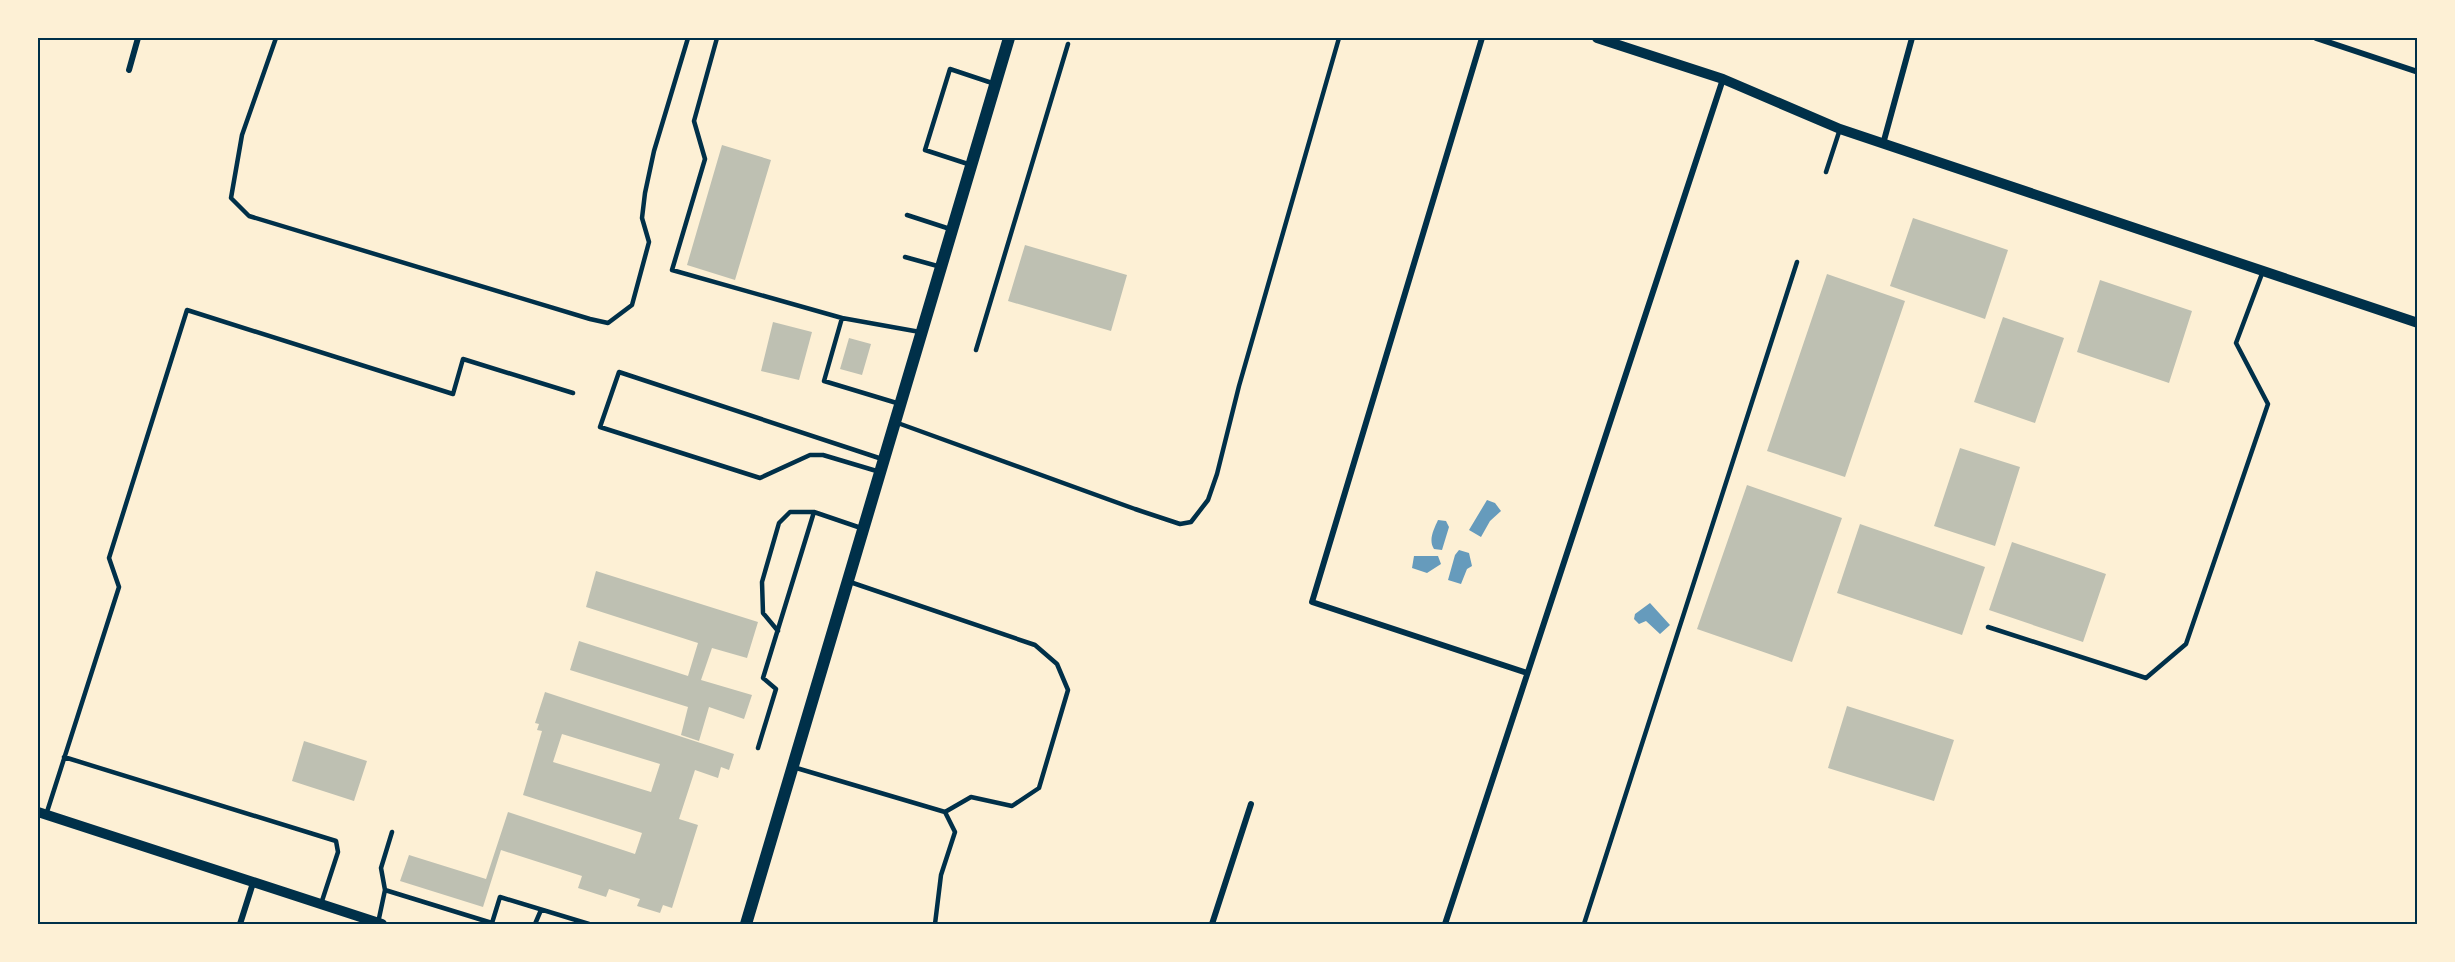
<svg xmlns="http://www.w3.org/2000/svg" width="2455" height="962" viewBox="0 0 2455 962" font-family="'Golos Text',sans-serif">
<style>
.water{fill:#669bbc}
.building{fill:#bec0b2;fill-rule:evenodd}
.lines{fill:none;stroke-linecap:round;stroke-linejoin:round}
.service{stroke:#003049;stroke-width:4.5}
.minor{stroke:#003049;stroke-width:6}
.tertiary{stroke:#003049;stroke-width:10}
.secondary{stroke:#003049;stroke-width:12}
.neatline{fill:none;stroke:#003049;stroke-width:2}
</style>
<rect width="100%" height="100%" fill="#fdf0d5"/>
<!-- water -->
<path class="water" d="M 1487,500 L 1495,503 L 1501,511 L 1490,521 L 1481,537 L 1469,530 Z
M 1438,520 L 1446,521 L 1449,527 L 1442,550 L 1434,549 C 1428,540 1434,529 1438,520 Z
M 1459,550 L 1469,553 L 1472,566 L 1467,569 L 1461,584 L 1448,580 L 1455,555 Z
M 1414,556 L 1438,556 L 1441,564 L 1427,573 L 1412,568 Z
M 1650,603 L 1670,625 L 1660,634 L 1646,621 L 1639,624 L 1634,619 L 1635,614 Z"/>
<!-- building -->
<path class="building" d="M 722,145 L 771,160 L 735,280 L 687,265 Z
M 1913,218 L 2008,250 L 1985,319 L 1890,286 Z
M 1025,245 L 1127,275 L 1111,331 L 1008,301 Z
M 1827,274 L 1905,301 L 1845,477 L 1767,451 Z
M 2100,280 L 2192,311 L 2169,383 L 2077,352 Z
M 2003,317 L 2064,338 L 2035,423 L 1974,402 Z
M 773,322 L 812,332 L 799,380 L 761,371 Z
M 849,338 L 871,344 L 862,375 L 840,369 Z
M 1960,448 L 2020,467 L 1995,546 L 1934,526 Z
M 1747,485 L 1842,518 L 1792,662 L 1697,629 Z
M 1860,524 L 1985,567 L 1962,635 L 1837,593 Z
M 2012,542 L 2106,574 L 2083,642 L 1989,610 Z
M 596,571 L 758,622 L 747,658 L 712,648 L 701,680 L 752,695 L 744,719 L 709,707 L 699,741 L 681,735 L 688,707 L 570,670 L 579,641 L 688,676 L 698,643 L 586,607 Z
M 545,692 L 734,754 L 729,770 L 721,767 L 718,778 L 695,770 L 679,819 L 698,825 L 672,908 L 663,905 L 660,913 L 637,906 L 640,899 L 609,889 L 606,897 L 578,888 L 582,876 L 501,850 L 483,907 L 400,881 L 409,855 L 486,879 L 508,812 L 635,854 L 642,833 L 523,795 L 542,731 L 537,730 L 539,724 L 535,723 ZM 562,734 L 660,764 L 651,792 L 553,762 Z
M 1847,706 L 1954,740 L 1934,801 L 1828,768 Z
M 304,741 L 367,761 L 354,801 L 292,781 Z"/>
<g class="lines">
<!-- service -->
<path class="service" d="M 276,38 L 242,135 L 231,198 L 249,216 L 590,319 L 608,323 L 632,305 L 649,242 L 642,218 L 645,193 L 654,151 L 688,38
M 717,38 L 694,121 L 705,159 L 672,270 L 842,318 L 920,332
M 971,165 L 925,150 L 950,69 L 995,84
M 1826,172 L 1840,129
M 907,215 L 950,229
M 905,257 L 941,267
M 842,318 L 824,381 L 900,404
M 976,350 L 1068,44
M 895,422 L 1135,509 L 1180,524 L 1191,522 L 1208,500 L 1217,474 L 1239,386 L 1339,38
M 880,472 L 823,455 L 810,455 L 760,478 L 600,427 L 619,372 L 882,459
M 1988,627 L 2146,678 L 2186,644 L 2268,404 L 2236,343 L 2263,271
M 778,631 L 763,613 L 762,582 L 779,523 L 790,512 L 814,512 L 861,528
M 758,748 L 776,689 L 763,678 L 814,512
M 64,757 L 336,841 L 338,852 L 321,904
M 793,767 L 945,812 L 971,797 L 1012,806 L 1039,788 L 1068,690 L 1057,664 L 1035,645 L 850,582
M 46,815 L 119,587 L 109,558 L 187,310 L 453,394 L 463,359 L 573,393
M 392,832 L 381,868 L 385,890 L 492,923 L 500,897 L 589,924
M 378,923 L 385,890
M 535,924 L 541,910
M 935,924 L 941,875 L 955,832 L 945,812
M 1584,924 L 1797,262"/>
<!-- minor -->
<path class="minor" d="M 1482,38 L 1312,602 L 1527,673
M 2316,38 L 2418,72
M 129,70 L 138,38
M 1883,144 L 1912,38
M 240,924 L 253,883
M 1212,924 L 1251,804
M 1445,924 L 1723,79"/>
<!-- tertiary -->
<path class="tertiary" d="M 1597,38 L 1723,79 L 1840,129 L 2418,323
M 38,812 L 382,924"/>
<!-- secondary -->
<path class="secondary" d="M 746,924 L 1009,38"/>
</g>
<!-- border -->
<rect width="2455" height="962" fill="none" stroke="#fdf0d5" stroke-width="78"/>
<rect x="39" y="39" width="2377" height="884" class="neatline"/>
</svg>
